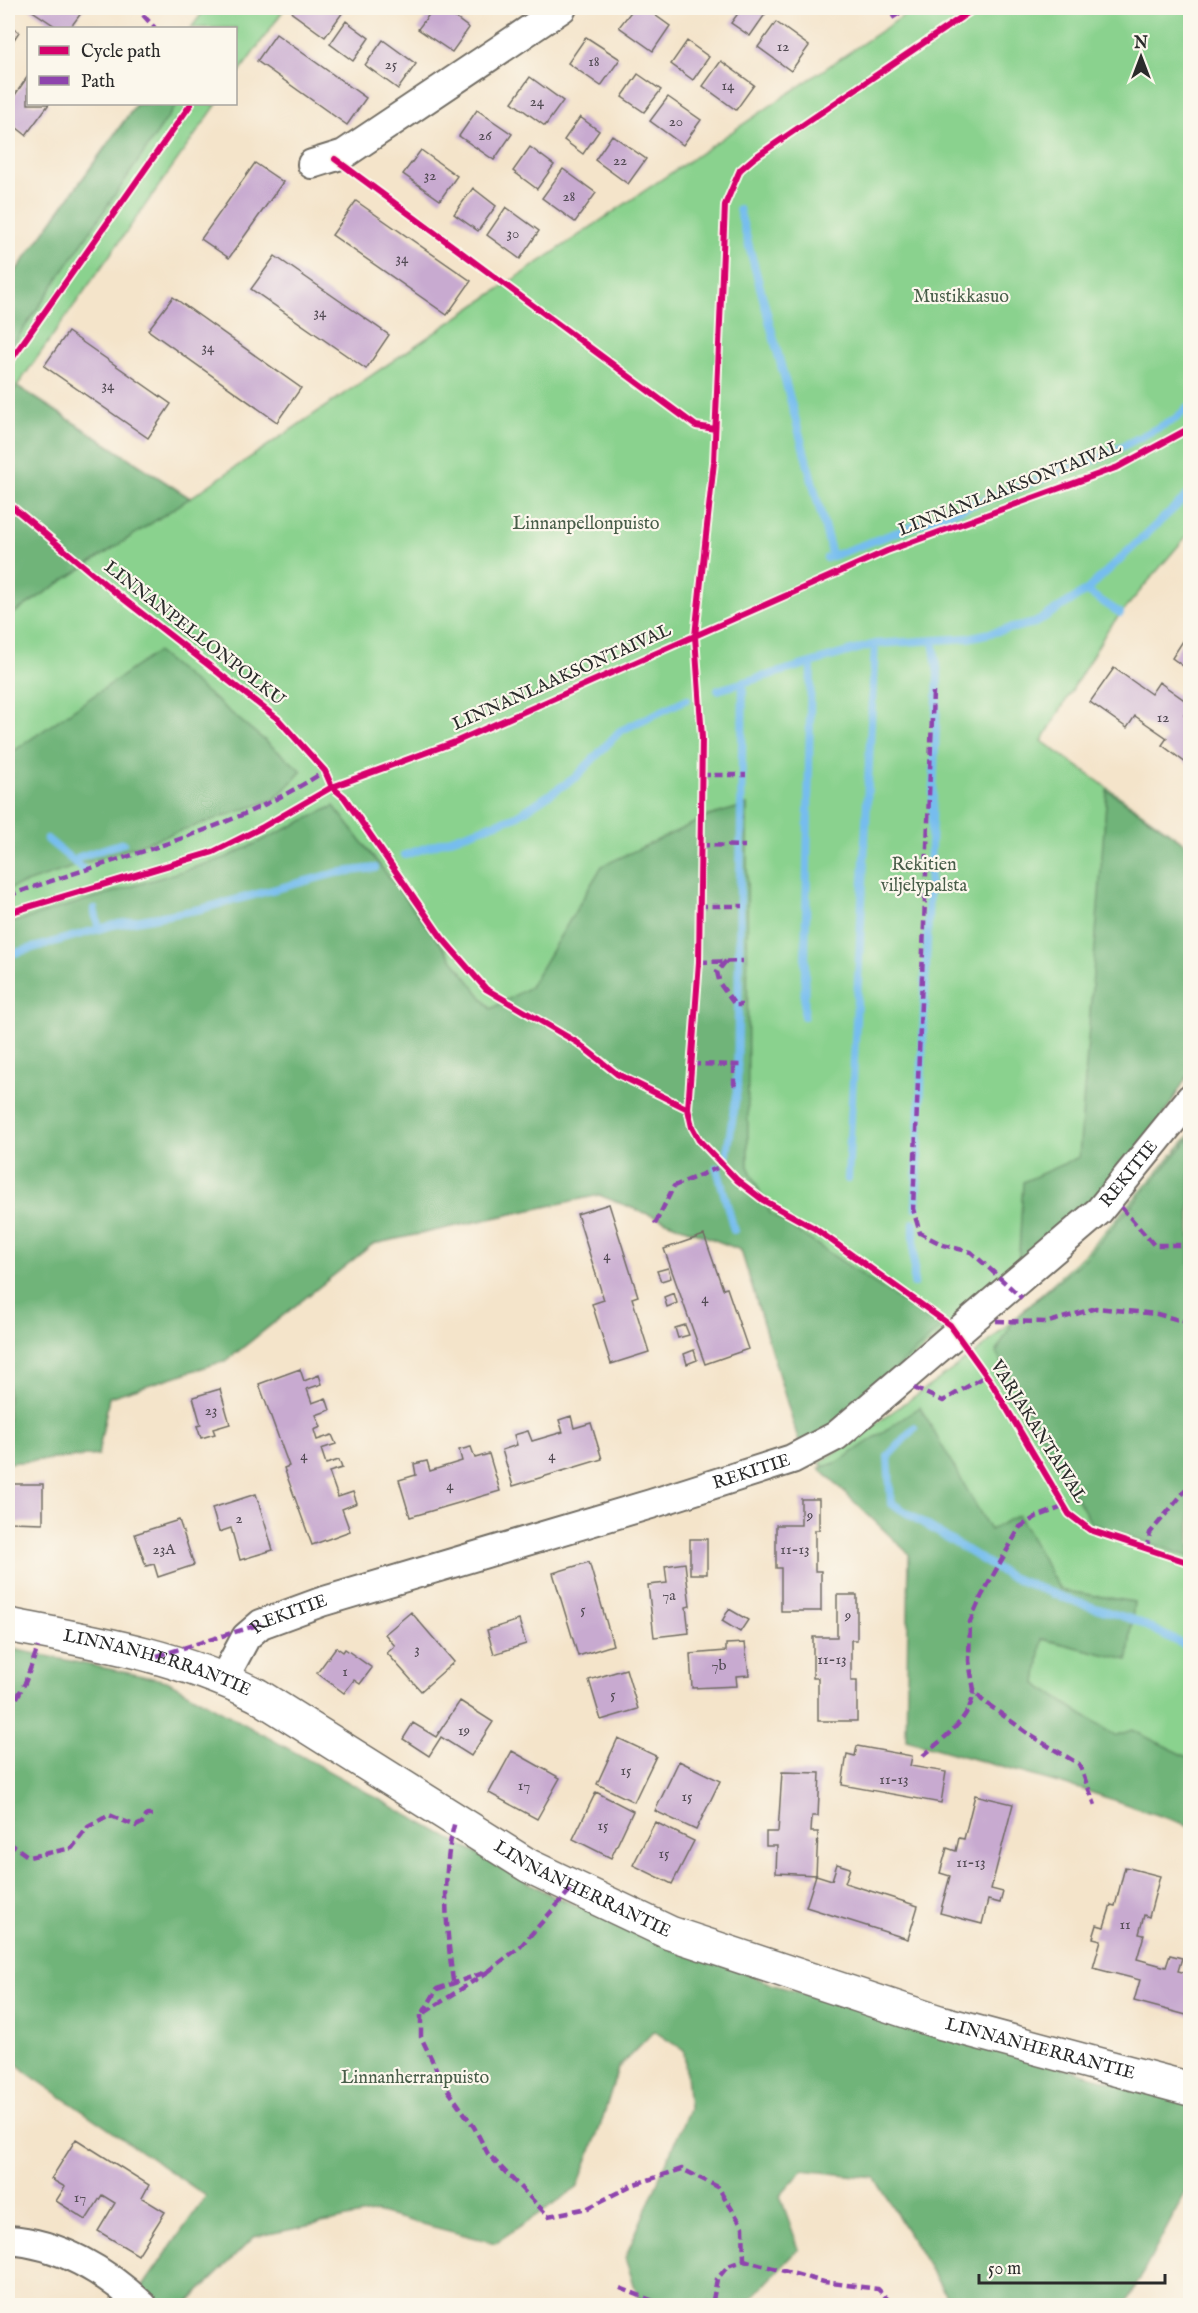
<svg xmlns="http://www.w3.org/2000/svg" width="1198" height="2313" viewBox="0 0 1198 2313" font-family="'IM FELL English',serif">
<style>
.green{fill:#8ad28e;stroke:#5a7e5c;stroke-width:1.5}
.forest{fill:#6fb479;stroke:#4d7052;stroke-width:1.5}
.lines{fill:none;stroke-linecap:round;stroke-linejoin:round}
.stream{stroke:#76bdee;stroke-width:8}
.building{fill:#c8aad0}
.street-casing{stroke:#716c63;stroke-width:32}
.secondary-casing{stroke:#716c63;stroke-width:36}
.street{stroke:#fff;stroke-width:28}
.secondary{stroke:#fff;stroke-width:33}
.quiet{stroke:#8e44ad;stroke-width:4.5;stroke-dasharray:9 4.5;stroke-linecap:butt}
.cycleway-casing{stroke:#fbf7ec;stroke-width:10}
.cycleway{stroke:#d6006c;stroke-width:6}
.labels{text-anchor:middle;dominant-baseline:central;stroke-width:4.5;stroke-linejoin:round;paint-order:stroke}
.number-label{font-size:15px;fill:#524b54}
.park-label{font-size:18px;fill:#485d49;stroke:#fbf7ec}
.street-label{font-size:18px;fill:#2b2b2b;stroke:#fbf7ec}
</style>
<rect width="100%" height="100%" fill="#fbf7ec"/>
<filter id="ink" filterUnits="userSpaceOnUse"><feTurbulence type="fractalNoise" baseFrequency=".0167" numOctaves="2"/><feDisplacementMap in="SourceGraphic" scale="12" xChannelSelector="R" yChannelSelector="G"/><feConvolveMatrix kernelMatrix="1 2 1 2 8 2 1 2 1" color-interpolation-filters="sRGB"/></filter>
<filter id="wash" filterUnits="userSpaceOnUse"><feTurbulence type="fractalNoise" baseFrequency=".008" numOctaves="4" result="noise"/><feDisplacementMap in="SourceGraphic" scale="24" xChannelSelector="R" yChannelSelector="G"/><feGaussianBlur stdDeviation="1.35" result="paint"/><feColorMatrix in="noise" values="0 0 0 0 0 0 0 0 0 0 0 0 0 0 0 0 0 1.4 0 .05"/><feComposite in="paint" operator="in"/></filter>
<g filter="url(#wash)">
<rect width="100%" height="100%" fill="#f4e4ca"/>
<!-- green -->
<path class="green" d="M 206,8 L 285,8 L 236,77 L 236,28 L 191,28 Z
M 915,8 L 1190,8 L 1190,532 L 1108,629 L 1042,741 L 1190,847 L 1190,1072 L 1092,1207 L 802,1452 L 741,1250 L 599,1195 L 373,1244 L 227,1360 L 109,1397 L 98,1455 L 8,1463 L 8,282 L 136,104 L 217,104 L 17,386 L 190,498 Z
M 1190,1135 L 1190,1820 L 1107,1791 L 916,1551 L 820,1463 L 980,1350 L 1086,1253 Z"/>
<!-- forest -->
<path class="forest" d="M 137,104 L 177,104 L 8,352 L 8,282 Z
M 17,386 L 190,498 L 8,617 L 8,400 Z
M 157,652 L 302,771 L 275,799 L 8,889 L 8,755 Z
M 1107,790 L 1190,847 L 1190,1072 L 1162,1118 L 1092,1207 L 1018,1271 L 1023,1182 L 1079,1157 Z
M 747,805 L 748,1166 L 770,1213 L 941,1328 L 802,1452 L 741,1250 L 599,1195 L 373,1244 L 227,1360 L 109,1397 L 98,1455 L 8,1463 L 8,924 L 225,858 L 334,806 L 491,1009 L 530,987 L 602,866 L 709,816 Z
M 1190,1138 L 1190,1557 L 1091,1523 L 996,1353 L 1014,1319 L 1087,1257 Z
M 920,1407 L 990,1530 L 1018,1515 L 1060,1590 L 1134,1602 L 1128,1660 L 1042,1639 L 1036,1684 L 1115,1736 L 1132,1730 L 1190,1758 L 1190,1826 L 1087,1791 L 906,1740 L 909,1554 L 819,1468 L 838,1462 Z
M 8,1648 L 167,1681 L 551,1895 L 774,1985 L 1190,2104 L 1190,2184 L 1126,2305 L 952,2305 L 875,2178 L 803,2170 L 780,2196 L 799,2249 L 745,2305 L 641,2305 L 625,2258 L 689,2109 L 684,2051 L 654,2031 L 618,2068 L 600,2127 L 577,2188 L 495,2243 L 376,2212 L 254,2237 L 186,2305 L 161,2305 L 142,2288 L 206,2196 L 27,2073 L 8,2056 Z"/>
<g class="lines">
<!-- stream -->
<path class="stream" d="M 739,209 L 832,555
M 827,558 L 1102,457 L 1175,419 L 1190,406
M 1086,591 L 1120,613
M 718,690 L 875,644 L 968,638 L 1035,623 L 1086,591 L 1190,493
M 47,839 L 82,868
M 405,855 L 517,816 L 576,777 L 620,731 L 687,699
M 79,857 L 123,843
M 94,909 L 99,929
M 8,955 L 113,925 L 201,909 L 336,873 L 375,868
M 804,1016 L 811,663
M 726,1159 L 737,1090 L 743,682
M 717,1168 L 734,1230
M 848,1179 L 875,644
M 916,1207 L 938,674 L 933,641
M 914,1223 L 914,1283
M 914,1428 L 888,1456 L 891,1503 L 1008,1576 L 1067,1599 L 1137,1621 L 1190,1648"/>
</g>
<g id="blocks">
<!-- building -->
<path class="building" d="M 28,8 L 85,8 L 70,28 L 58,28 Z
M 296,8 L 336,8 L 343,12 L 325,37 L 292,13 Z
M 434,8 L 442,8 L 469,28 L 452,52 L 418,29 Z
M 634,8 L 645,8 L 670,26 L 653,51 L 619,27 Z
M 742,8 L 758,8 L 766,13 L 750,36 L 731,23 Z
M 346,21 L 369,38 L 353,61 L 330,44 Z
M 776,22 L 809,46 L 791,71 L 758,47 Z
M 8,24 L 19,32 L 13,41 L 8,37 Z
M 276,34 L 366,98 L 347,125 L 257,61 Z
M 586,37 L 620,59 L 601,86 L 568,63 Z
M 383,40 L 416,64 L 398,89 L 365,65 Z
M 687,41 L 709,57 L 693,80 L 671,64 Z
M 721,61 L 754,85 L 736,110 L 703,86 Z
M 638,74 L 661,90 L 644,112 L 622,97 Z
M 28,76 L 28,104 L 49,104 L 26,135 L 8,121 L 8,105 Z
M 530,77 L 563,101 L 545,126 L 512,102 Z
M 668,97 L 701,120 L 683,145 L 650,121 Z
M 477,110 L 512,134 L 494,160 L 459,136 Z
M 580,117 L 599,131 L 583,154 L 564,140 Z
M 612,135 L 646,159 L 628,184 L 595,160 Z
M 530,147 L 554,165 L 537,189 L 513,171 Z
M 421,150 L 457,176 L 440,200 L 403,174 Z
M 255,163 L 283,182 L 229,258 L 201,239 Z
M 563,169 L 596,193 L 575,222 L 542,198 Z
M 473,188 L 496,206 L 478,231 L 454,214 Z
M 356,201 L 471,281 L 447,315 L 332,235 Z
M 506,207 L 539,231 L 520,259 L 487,235 Z
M 275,256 L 389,335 L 366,369 L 251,289 Z
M 173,297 L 301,388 L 277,422 L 148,330 Z
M 68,332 L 171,404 L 148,438 L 44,366 Z
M 1190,630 L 1190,671 L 1172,658 Z
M 1114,668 L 1151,694 L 1159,682 L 1190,704 L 1184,714 L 1190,719 L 1190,766 L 1162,745 L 1167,738 L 1135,716 L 1127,728 L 1090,702 Z
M 609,1204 L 638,1296 L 632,1298 L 649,1352 L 611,1364 L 592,1304 L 604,1300 L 577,1214 Z
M 704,1235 L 723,1289 L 727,1288 L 748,1349 L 705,1364 L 664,1249 Z
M 668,1268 L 671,1278 L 661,1281 L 657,1271 Z
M 674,1293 L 677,1303 L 667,1307 L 664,1297 Z
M 685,1325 L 689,1335 L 678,1338 L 675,1328 Z
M 694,1350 L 697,1360 L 687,1364 L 684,1354 Z
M 300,1369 L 304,1381 L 319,1375 L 322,1384 L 307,1389 L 312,1403 L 326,1398 L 330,1410 L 316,1415 L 321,1427 L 314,1430 L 317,1440 L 332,1435 L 336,1444 L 321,1449 L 326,1464 L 339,1460 L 342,1468 L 329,1472 L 338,1497 L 353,1492 L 357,1503 L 342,1509 L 350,1531 L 312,1545 L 284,1468 L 289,1466 L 259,1384 Z
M 220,1389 L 230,1424 L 213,1429 L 215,1434 L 201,1438 L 197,1426 L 201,1425 L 193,1397 Z
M 571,1416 L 574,1428 L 591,1423 L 602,1459 L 513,1486 L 502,1450 L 517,1445 L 514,1435 L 528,1431 L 532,1441 L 563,1432 L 559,1420 Z
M 471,1447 L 475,1458 L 489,1454 L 500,1491 L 410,1517 L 399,1480 L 416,1475 L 414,1464 L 427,1461 L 430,1471 L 462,1461 L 459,1450 Z
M 8,1484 L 43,1484 L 43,1523 L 10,1522 Z
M 256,1494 L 273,1550 L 240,1560 L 231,1528 L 219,1532 L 212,1508 Z
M 801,1499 L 819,1499 L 819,1530 L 815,1530 L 815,1571 L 821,1571 L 821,1611 L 781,1611 L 781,1568 L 776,1568 L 776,1525 L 801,1525 Z
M 179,1520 L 194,1565 L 158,1577 L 154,1564 L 146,1566 L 135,1534 Z
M 690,1539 L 707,1539 L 707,1574 L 690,1574 Z
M 589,1562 L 613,1645 L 578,1656 L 553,1573 Z
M 685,1563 L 690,1606 L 686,1607 L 689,1633 L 654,1637 L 648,1585 L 667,1583 L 665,1566 Z
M 837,1595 L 857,1595 L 857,1640 L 851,1640 L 851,1681 L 857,1681 L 857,1721 L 818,1721 L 818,1678 L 813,1678 L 813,1637 L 837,1637 Z
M 729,1609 L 748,1620 L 740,1632 L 722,1621 Z
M 411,1612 L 454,1662 L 421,1691 L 387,1653 L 395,1646 L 385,1634 Z
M 519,1620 L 526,1644 L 494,1654 L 487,1630 Z
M 745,1643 L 749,1675 L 736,1676 L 737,1686 L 692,1688 L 690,1654 L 726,1651 L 726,1644 Z
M 336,1647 L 343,1652 L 345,1649 L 372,1668 L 360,1684 L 354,1680 L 344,1693 L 317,1673 Z
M 626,1669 L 638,1709 L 601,1720 L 589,1680 Z
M 460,1701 L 493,1722 L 471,1756 L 441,1737 L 429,1756 L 403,1739 L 413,1723 L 436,1737 Z
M 618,1738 L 656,1756 L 634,1802 L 597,1784 Z
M 857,1746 L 912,1756 L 910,1766 L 946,1772 L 941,1803 L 842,1785 L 847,1754 L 855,1756 Z
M 512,1751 L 560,1778 L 537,1819 L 489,1793 Z
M 679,1761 L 720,1781 L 696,1830 L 655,1811 Z
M 782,1772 L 820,1773 L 818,1816 L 812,1816 L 811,1832 L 818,1832 L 816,1875 L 832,1880 L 837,1864 L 850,1868 L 845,1883 L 918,1906 L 908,1939 L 806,1907 L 816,1875 L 776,1873 L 777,1846 L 766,1846 L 766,1832 L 778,1832 Z
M 596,1792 L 633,1811 L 611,1858 L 573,1839 Z
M 975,1795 L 1013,1804 L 991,1889 L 1003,1892 L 1000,1903 L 988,1900 L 982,1924 L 940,1913 L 950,1876 L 940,1873 L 947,1848 L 956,1851 L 959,1838 L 964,1839 Z
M 655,1822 L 694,1841 L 672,1884 L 633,1865 Z
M 1125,1867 L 1160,1876 L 1149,1917 L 1144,1915 L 1139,1934 L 1144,1935 L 1137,1959 L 1166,1967 L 1170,1955 L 1182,1958 L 1178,1971 L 1190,1974 L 1190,2016 L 1134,2001 L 1140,1980 L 1093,1968 L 1101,1940 L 1093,1938 L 1097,1925 L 1104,1927 L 1111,1905 L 1115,1906 Z
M 76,2139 L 149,2185 L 142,2198 L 165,2212 L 138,2255 L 98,2231 L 115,2203 L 102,2195 L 86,2220 L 56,2201 L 65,2187 L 51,2179 Z"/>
</g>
</g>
<g filter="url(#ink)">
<use href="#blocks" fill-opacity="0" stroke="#716c63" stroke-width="1.5"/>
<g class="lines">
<defs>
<g id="street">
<path d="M 312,164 L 344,154 L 562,8"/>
<path id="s1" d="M 224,1678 L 246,1637 L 261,1624 L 321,1602 L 651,1504 L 792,1459 L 836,1436 L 1099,1211 L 1190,1099"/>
<path d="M 8,2240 C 59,2243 106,2271 143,2306"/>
</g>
<g id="secondary">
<path id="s2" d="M 8,1625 C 96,1642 176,1655 257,1695 L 529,1866 L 670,1933 L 939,2022 L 1190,2089"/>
</g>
</defs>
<!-- street casing -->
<use href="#street" class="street-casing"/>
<!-- secondary casing -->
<use href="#secondary" class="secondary-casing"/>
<!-- street -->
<use href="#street" class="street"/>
<!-- secondary -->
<use href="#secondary" class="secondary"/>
<!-- quiet -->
<path class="quiet" d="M 143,15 L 155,28
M 892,18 L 907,8
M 933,692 L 913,1209 L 920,1233 L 943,1245 L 971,1252 L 1022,1298
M 701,775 L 746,775
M 700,845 L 745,846
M 8,896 C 114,857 228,834 325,771
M 698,906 L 743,906
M 726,961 L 717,972 L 720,984 L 735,1005 L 742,1005
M 699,962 L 743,961
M 691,1064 L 741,1065
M 734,1065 L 734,1084 L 741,1084
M 1121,1207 L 1154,1245 L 1190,1245
M 655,1224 L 674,1186 L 717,1168
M 996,1321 L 1049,1322 L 1096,1308 L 1157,1314 L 1190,1323
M 914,1388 L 943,1401 L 987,1375
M 1063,1507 L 1036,1517 L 1020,1527 L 981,1597 L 970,1622 L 969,1661 L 974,1690 L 982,1700 L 1033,1737 L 1079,1764 L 1095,1805
M 1146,1550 L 1150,1533 L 1190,1485
M 157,1656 L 261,1624
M 8,1723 L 10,1710 L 25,1683 L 38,1647
M 923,1756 C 943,1738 971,1720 974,1690
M 8,1842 L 29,1857 L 72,1848 L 88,1827 L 109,1815 L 136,1826 L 142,1823 L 147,1815 L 152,1815
M 489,1971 L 421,2015 L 421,2037 L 443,2083 L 474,2127 L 488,2154 L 548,2216 L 588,2208 L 632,2185 L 682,2169 L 718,2187 L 743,2227 L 744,2260
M 453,1981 C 446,1927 441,1875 455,1821
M 423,2013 L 437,1989 L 489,1971 L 520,1947 L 572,1888
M 620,2288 L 666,2306
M 686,2306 L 713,2300 L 717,2279 L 728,2266 L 744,2260 L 824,2282 L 878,2289 L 894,2306"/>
<defs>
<path id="cycleway" d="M 975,8 L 754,158 L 740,170 L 725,205 L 714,462 L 695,636 L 702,738 L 699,962 L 688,1109 L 692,1127 L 699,1140 L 737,1180 L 763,1200 L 814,1228 L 950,1325 L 991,1382 L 1069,1514 L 1090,1530 L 1190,1563
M 335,159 L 696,426 L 715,429
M 8,364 L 191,104
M 8,503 L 117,594 L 278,719 L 325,771 L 332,787 L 344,797 L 442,938 L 486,989 L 578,1043 L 617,1074 L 688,1109
M 8,913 L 213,852 L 261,828 L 332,787 L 455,742 L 887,551 L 1118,467 L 1190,428"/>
</defs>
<!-- cycleway casing -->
<use href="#cycleway" class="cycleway-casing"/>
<!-- cycleway -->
<use href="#cycleway" class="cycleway"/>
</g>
</g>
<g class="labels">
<!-- number labels -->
<g class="number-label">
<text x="783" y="46">12</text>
<text x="594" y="61">18</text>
<text x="391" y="64">25</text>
<text x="728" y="85">14</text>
<text x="537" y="101">24</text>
<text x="676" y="121">20</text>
<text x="485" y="135">26</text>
<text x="620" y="160">22</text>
<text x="430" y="175">32</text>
<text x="569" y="196">28</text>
<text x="513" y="233">30</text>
<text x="402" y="258">34</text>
<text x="320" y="312">34</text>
<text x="208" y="347">34</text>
<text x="108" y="385">34</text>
<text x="1163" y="717">12</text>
<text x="607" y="1255">4</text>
<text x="705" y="1298">4</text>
<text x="211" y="1410">23</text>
<text x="304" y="1455">4</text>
<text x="552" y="1455">4</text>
<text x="450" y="1485">4</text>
<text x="810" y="1515">9</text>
<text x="239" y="1518">2</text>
<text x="164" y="1549">23A</text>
<text x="795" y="1549">11-13</text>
<text x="669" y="1595">7a</text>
<text x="583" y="1609">5</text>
<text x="848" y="1615">9</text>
<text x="417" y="1649">3</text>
<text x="832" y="1659">11-13</text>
<text x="719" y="1665">7b</text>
<text x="345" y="1671">1</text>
<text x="613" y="1694">5</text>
<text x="464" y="1730">19</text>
<text x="626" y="1770">15</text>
<text x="894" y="1779">11-13</text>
<text x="524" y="1785">17</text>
<text x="687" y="1796">15</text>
<text x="603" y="1825">15</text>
<text x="664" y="1853">15</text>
<text x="971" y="1862">11-13</text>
<text x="1125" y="1924">11</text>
<text x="80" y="2197">17</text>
</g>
<!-- park labels -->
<g class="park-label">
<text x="961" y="297">Mustikkasuo</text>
<text x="586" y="524">Linnanpellonpuisto</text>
<text x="924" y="865">Rekitien<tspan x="924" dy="21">viljelypalsta</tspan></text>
<text x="415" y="2078">Linnanherranpuisto</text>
</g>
<!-- street labels -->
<g class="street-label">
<text transform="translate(1010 489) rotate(-21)">LINNANLAAKSONTAIVAL</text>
<text transform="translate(194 634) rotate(38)">LINNANPELLONPOLKU</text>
<text transform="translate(562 678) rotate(-24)">LINNANLAAKSONTAIVAL</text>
<text stroke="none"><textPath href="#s1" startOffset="1066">REKITIE</textPath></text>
<text transform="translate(1038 1432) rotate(58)">VARJAKANTAIVAL</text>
<text stroke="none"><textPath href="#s1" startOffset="580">REKITIE</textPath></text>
<text stroke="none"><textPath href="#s1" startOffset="96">REKITIE</textPath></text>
<text stroke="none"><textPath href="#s2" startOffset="154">LINNANHERRANTIE</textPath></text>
<text stroke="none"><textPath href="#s2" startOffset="639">LINNANHERRANTIE</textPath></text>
<text stroke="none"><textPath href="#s2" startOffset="1125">LINNANHERRANTIE</textPath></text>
</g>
</g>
<!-- margin -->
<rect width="1198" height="2313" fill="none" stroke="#fbf7ec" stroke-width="30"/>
<!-- legend -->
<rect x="27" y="27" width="210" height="78" fill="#fbf7ec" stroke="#a8a59f" stroke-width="1.5"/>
<rect x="39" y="46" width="30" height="9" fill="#d6006c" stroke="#a8a59f" stroke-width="1.5"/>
<text x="81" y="57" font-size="18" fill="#2b2b2b">Cycle path</text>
<rect x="39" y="76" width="30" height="9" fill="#8e44ad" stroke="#a8a59f" stroke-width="1.5"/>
<text x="81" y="87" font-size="18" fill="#2b2b2b">Path</text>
<!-- north arrow -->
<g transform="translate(1141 57)" stroke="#fbf7ec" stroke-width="4.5" paint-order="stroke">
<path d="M0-4.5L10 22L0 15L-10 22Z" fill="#2b2b2b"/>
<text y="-9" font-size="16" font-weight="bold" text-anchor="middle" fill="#2b2b2b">N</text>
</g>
<!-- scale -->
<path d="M979 2274v9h186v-9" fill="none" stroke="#2b2b2b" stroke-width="3"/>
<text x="988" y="2274" font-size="18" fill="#2b2b2b" stroke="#fbf7ec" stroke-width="4.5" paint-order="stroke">50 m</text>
</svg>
